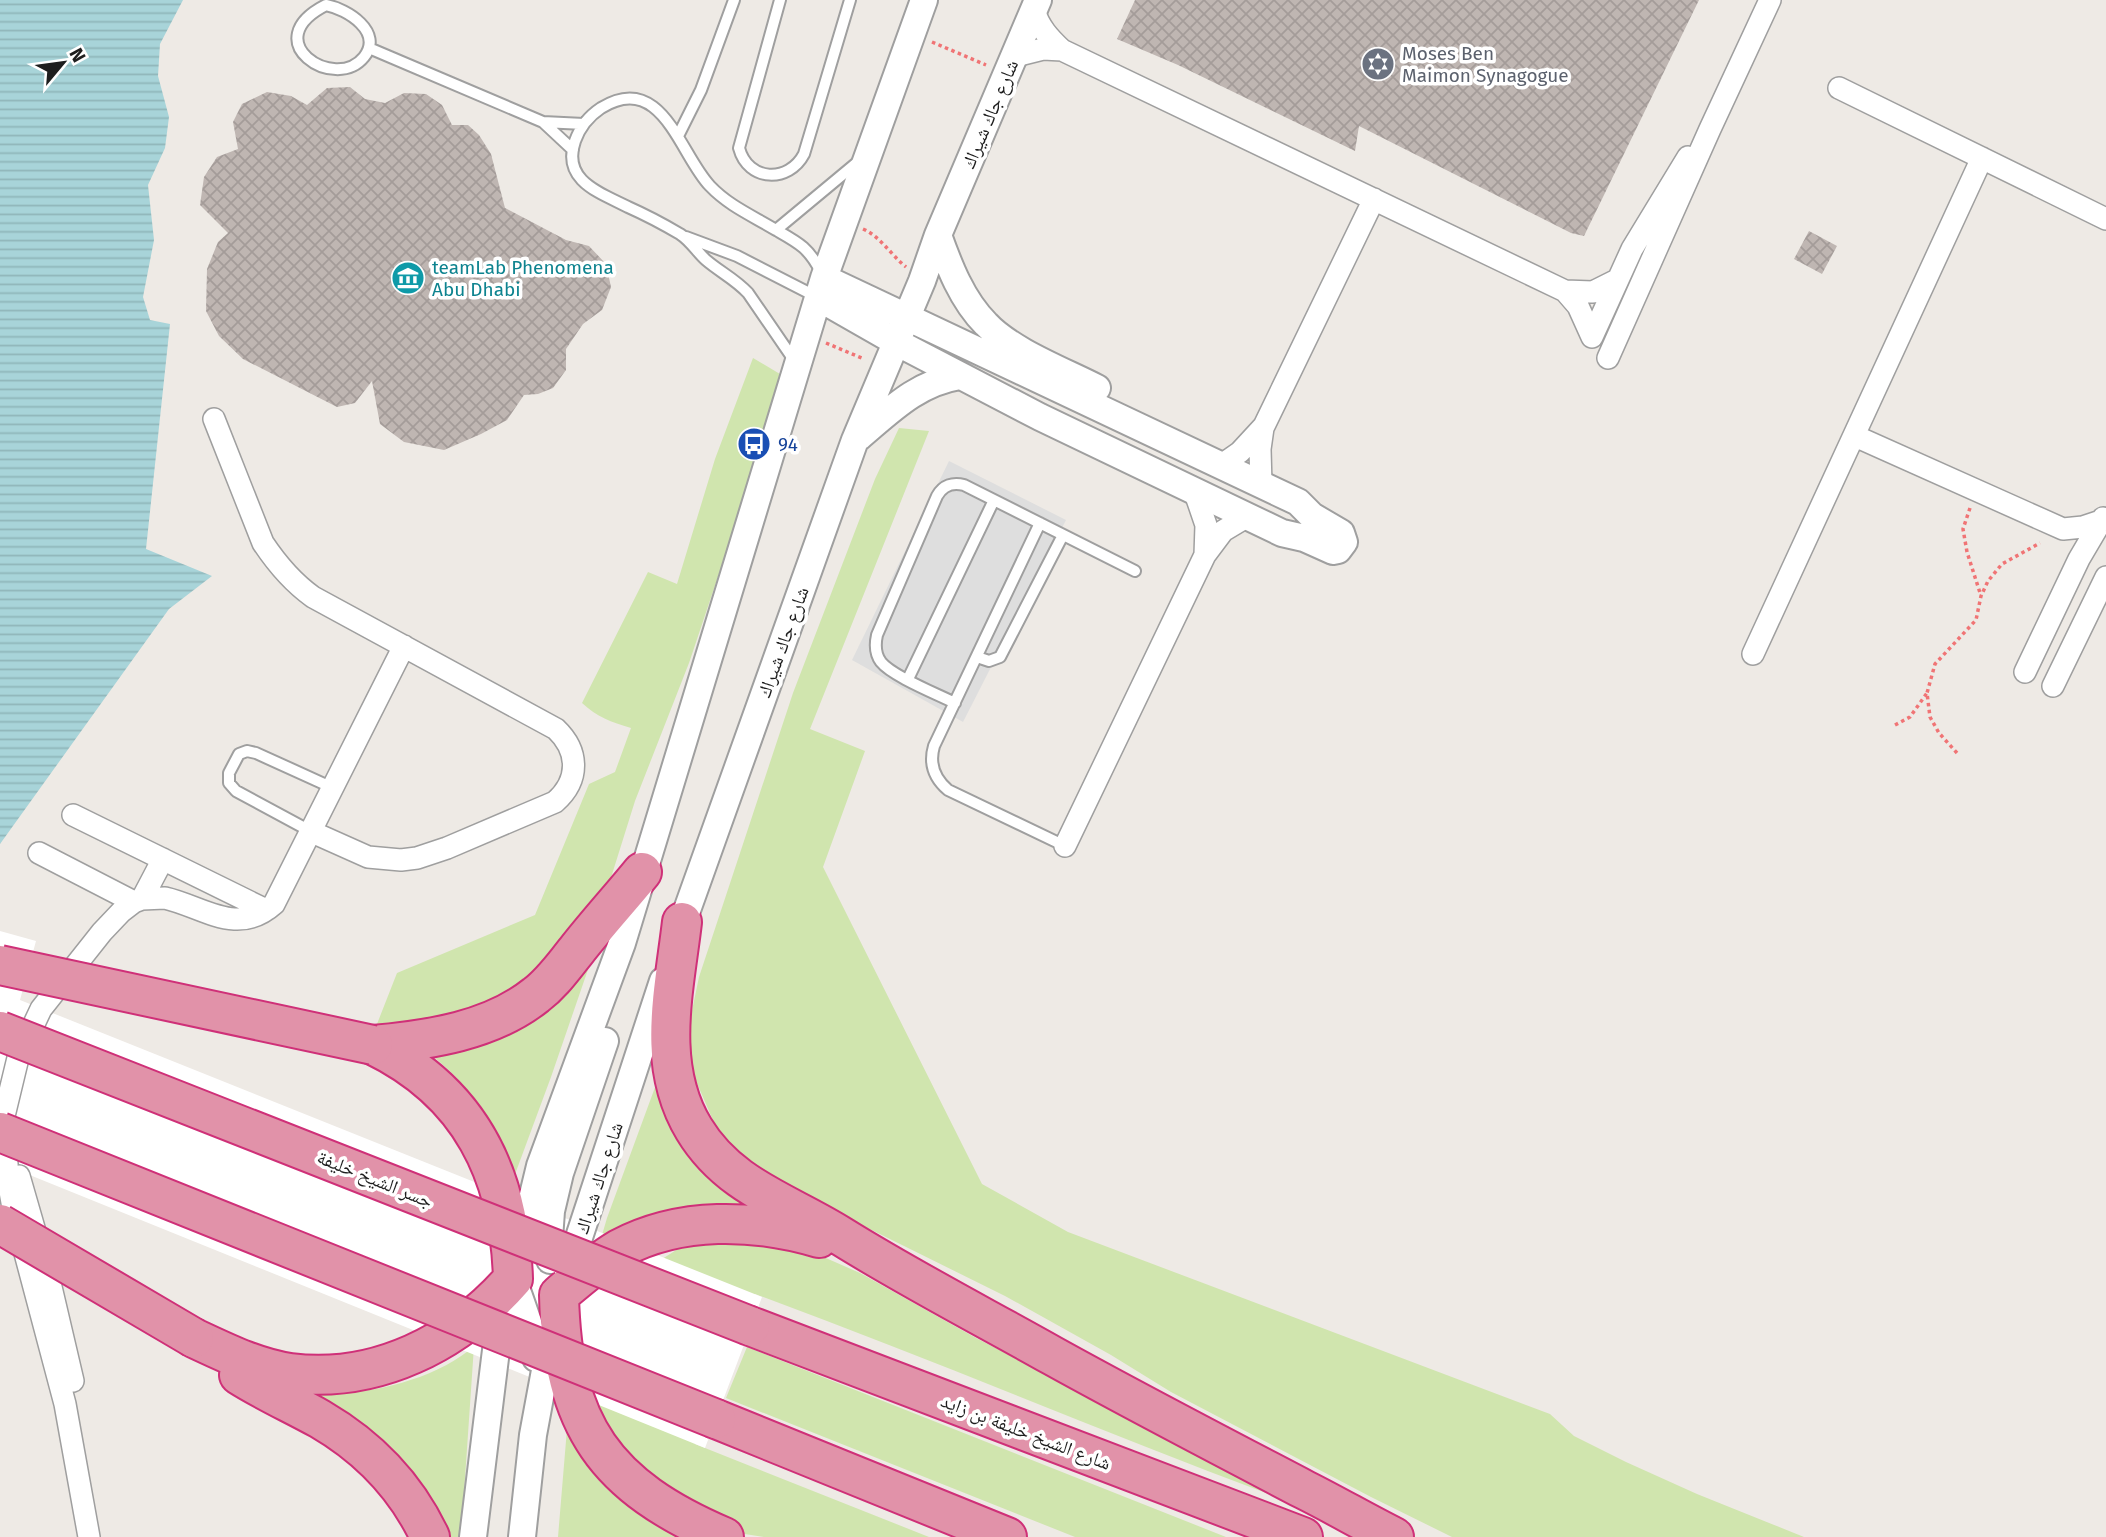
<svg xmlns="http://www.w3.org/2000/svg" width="2106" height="1537" viewBox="0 0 2106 1537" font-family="'Fira Sans','Noto Naskh Arabic',sans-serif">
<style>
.grass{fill:#d0e5ae}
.parking{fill:#dedede}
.water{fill:url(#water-rules)}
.pier{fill:#fff}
.building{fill:url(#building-cross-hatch)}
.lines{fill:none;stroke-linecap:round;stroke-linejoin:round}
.service-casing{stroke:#9f9f9f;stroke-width:14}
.minor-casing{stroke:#9f9f9f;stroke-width:24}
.tertiary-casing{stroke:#9f9f9f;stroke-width:30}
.motorway-casing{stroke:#cf3078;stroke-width:42}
.path{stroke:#f07475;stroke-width:3.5;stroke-dasharray:3.5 3.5;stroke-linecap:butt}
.service{stroke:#fff;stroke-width:10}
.minor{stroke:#fff;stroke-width:21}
.tertiary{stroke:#fff;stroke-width:26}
.motorway{stroke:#e192a9;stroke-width:38}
.motorway-bridge-casing{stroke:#cf3078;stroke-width:42;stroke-linecap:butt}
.motorway-bridge{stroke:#e192a9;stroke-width:38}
.labels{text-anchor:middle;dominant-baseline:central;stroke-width:7;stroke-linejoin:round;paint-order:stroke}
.worship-label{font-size:19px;fill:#5b616d;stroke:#fff;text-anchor:start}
.street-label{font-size:19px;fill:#1e1e1e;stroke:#fff}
.culture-label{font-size:19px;fill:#0d838f;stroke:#fff;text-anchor:start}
.transit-label{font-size:19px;fill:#164399;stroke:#fff;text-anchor:start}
</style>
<defs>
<pattern id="water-rules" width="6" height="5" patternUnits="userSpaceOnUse" patternTransform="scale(1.75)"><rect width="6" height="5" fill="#a8d4d9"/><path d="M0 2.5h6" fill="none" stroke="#90b6ba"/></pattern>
<pattern id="building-cross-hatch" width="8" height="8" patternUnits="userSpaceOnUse" patternTransform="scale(1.75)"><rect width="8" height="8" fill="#bfb6b2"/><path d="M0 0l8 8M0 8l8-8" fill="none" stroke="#a49c99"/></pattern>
</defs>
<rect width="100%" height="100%" fill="#eeeae5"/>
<!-- grass -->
<path class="grass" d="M 753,358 L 785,377 L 689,663 L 635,801 L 604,900 L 536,992 L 409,1026 L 377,1024 L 397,973 L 535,915 L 589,784 L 615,772 L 631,728 C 611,722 597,717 582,703 L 648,572 L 677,584 L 715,459 Z
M 899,428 L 929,431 L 810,729 L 865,751 L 823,867 L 982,1184 L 1068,1232 L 1550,1414 L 1574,1436 L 1626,1462 L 1697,1494 L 1804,1537 L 1452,1537 L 1371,1497 L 1171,1392 L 1111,1355 L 1005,1296 L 795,1192 L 735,1153 L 715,1125 L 690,1067 L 689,1025 L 699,977 L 793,693 L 875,479 Z
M 593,955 L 551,1077 L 514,1177 C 492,1119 470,1082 418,1045 Z
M 661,1071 L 675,1078 L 778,1213 L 597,1252 L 607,1218 Z
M 733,1242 L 779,1245 L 819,1255 L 860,1273 L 976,1338 L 1315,1511 C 1127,1443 943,1363 755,1294 L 695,1444 L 929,1537 L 764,1537 L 738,1533 L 671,1500 L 593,1423 L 590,1325 L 626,1282 L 681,1247 Z
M 474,1346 L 461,1537 L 448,1537 L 268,1375 C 286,1380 307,1391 326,1392 C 371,1396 440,1377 474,1346 Z
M 747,1347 L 1226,1537 L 1075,1537 L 726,1398 Z
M 567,1429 L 682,1537 L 558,1537 Z"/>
<!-- parking -->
<path class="parking" d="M 949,461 L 1066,520 L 963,722 L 852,660 Z"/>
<!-- water -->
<path class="water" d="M 0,0 L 183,0 L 160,44 L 158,76 L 169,117 L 165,148 L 148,185 L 154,240 L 143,297 L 150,320 L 170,324 L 146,549 L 212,576 L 169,609 L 0,844 Z"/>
<!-- pier -->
<path class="pier" d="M 0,931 L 36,941 L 20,1000 L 762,1297 L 705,1448 L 0,1163 Z"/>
<!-- building -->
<path class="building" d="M 1135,0 L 1699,0 L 1584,236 L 1571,233 L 1359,126 L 1355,151 L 1178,65 L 1117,39 Z
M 350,87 L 365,99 L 385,103 L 404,93 L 426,94 L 442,105 L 452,125 L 468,125 L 479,135 L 491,154 L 505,208 L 566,240 L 589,246 L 606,264 L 611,287 L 602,310 L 583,324 L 566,349 L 566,370 L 553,388 L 538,394 L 524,395 L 507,420 L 481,434 L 444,450 L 404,442 L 380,424 L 372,381 L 355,403 L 337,407 L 243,359 L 219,336 L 206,311 L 207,269 L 218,242 L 228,233 L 200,205 L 204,177 L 217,157 L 238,149 L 233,122 L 242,104 L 267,92 L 291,96 L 307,105 L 327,88 Z
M 1809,231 L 1837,246 L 1822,274 L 1794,259 Z"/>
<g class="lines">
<defs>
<path id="service" d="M 780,0 L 739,148 C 748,182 789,183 804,154 L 850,0
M 326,5 C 347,9 384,32 364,57 C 335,93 255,41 326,5 Z
M 369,48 L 543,122 L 584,124
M 543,122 L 573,150
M 678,136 L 701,90 L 734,0
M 776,230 C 799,243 809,248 821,272
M 686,237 L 737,256 L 817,297
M 796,363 L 748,293 C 735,279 720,272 706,260 C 697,252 691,241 680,234 C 663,224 646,215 628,207 C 601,193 561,181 575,141 C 580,127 589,116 601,108 C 662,70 680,155 710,186 C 729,206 753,216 776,230 L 859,161
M 1040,523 L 934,746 C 929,763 934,778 948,790 L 1065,846
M 977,657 L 989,661 L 1000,657 L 1063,535
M 908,679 L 994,500
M 955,703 C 937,694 892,676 881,662 C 875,654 875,644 877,635 L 937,496 C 943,485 953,482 964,485 L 1135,571
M 312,832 L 236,791 L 229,783 L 229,773 L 239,754 L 247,751 L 256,753 L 333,788"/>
<path id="minor" d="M 1034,10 C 1039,27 1049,38 1062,50 L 1565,291 L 1593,292 L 1617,280
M 1015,56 L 1043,49 L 1062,50
M 1839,88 L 2106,219
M 1565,291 L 1578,306 L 1592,337
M 1592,337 L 1632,249 L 1688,157
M 1608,358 L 1710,129 L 1770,0
M 214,419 L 263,543 C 277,564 292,582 313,597 L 556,729 C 579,751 580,780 555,802 L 447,848 L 417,858 L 401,860 L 368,857 L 312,832
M 1855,436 L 2063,529 L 2083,527 L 2101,521
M 1220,466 L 1240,452 L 1264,426 L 1374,199
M 1261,485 L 1260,449 L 1263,428
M 1194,490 L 1206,525 L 1205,555
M 1753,654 L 1982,158
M 2025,672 L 2079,559 L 2103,518
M 2053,686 L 2106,577
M 73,815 L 266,910
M 1065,846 L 1205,555 L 1223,531 L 1248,516
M 39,853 L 134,902
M 142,899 L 163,859
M 19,1176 L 51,1287 L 73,1381
M 89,1537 L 65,1404 L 13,1208 L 8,1180 L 4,1116 L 18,1058 L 41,1009 L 102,932 L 121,912 L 134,902 L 142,899 L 165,898 C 204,907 237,937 274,904 L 404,646"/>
<path id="tertiary" d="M 938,235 C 949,266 962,300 986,324 C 1011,351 1064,371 1097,388
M 819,298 L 896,342 L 1040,417 L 1282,533 L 1304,538 L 1333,551 L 1338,550 L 1344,542 L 1341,533 L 1312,516 L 1298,502 L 824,278
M 859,437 C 891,410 917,383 960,376
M 677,938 L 855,440 L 922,281 L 938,235 L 1038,0
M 519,1253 L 540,1166 L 622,943 L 824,278 L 924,0
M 550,1260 L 548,1253 L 551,1211 L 560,1173 L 605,1041
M 568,1271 L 663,981
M 513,1279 L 528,1322 L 536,1358
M 473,1537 L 496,1350 L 504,1318
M 522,1537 L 533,1435 L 551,1338"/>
<path id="motorway" d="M 682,922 C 674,991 655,1065 694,1129 C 729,1187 787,1202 841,1236 C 910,1279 982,1316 1053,1356 C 1136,1402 1221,1446 1305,1490 C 1335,1505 1364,1522 1394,1537
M 373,1045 C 429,1040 491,1031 536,995 C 552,983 563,967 576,951 C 597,924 620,899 642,872
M 750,1326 L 1303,1537
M 194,1338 C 224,1352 256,1368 290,1373 C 376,1384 457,1343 513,1279 C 510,1174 470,1092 373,1045
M 239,1375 C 264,1391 293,1404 320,1419 C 368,1447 406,1486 430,1537
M 716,1419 L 1007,1537
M 724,1537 C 605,1486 562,1426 559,1295 C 578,1279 597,1262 619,1249 C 681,1216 753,1219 819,1238"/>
</defs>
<!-- service casing -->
<use href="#service" class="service-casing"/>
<!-- minor casing -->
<use href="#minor" class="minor-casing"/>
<!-- tertiary casing -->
<use href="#tertiary" class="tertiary-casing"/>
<!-- motorway casing -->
<use href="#motorway" class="motorway-casing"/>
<!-- path -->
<path class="path" d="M 932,42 L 986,65
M 863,229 C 881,237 890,254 906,267
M 826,343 L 864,359
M 1970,508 L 1963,529 L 1967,552 L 1981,596
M 1895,725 L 1910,717 L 1927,693
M 1957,753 L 1939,733 L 1930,717 L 1927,693 L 1935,664 L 1976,620 L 1981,596 L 1988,581 L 2002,564 L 2040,543"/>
<!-- service -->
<use href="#service" class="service"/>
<!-- minor -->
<use href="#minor" class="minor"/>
<!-- tertiary -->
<use href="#tertiary" class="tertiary"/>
<!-- motorway -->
<use href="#motorway" class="motorway"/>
<defs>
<path id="motorway-bridge" d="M 0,965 L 373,1045
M 0,1031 L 750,1326
M 0,1132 L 716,1419
M 0,1224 L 194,1338"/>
</defs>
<!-- motorway-bridge casing -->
<use href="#motorway-bridge" class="motorway-bridge-casing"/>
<!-- motorway-bridge -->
<use href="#motorway-bridge" class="motorway-bridge"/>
</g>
<!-- icons -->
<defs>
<symbol id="synagogue-disc" viewBox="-11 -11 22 22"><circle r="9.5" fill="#6b7280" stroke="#fff"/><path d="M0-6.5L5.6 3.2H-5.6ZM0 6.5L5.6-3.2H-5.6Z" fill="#fff"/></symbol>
<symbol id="museum-disc" viewBox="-11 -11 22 22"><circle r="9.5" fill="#0f9aa8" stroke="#fff"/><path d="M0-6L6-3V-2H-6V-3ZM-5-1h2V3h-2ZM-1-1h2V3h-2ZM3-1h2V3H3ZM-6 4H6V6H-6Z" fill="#fff"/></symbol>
<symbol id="bus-disc" viewBox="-11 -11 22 22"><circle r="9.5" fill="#1a4fb4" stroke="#fff"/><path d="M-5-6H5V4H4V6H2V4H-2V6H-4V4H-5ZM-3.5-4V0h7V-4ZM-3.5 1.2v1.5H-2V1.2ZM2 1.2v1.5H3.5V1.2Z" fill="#fff"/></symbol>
</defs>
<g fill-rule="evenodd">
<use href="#synagogue-disc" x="1359" y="45" width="38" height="38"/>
<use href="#museum-disc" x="389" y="259" width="38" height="38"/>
<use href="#bus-disc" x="735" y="425" width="38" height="38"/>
</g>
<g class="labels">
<!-- worship labels -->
<g class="worship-label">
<text x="1402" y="53">Moses Ben<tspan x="1402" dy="22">Maimon Synagogue</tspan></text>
</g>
<!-- street labels -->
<g class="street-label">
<text transform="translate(990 114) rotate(-67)">شارع جاك شيراك</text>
<text transform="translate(783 642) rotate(-70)">شارع جاك شيراك</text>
<text transform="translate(599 1178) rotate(-72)">شارع جاك شيراك</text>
<text transform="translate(375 1179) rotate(22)">جسر الشيخ خليفة</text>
<text transform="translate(1026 1432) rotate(21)">شارع الشيخ خليفة بن زايد</text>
</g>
<!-- culture labels -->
<g class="culture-label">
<text x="432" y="267">teamLab Phenomena<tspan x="432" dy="22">Abu Dhabi</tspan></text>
</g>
<!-- transit labels -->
<g class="transit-label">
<text x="778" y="444">94</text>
</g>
</g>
<!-- north arrow -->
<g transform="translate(63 63) rotate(61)" stroke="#ffffff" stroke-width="5" paint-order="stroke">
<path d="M0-5L12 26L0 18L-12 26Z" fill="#1e1e1e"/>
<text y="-10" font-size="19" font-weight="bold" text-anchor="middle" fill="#1e1e1e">N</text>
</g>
</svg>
